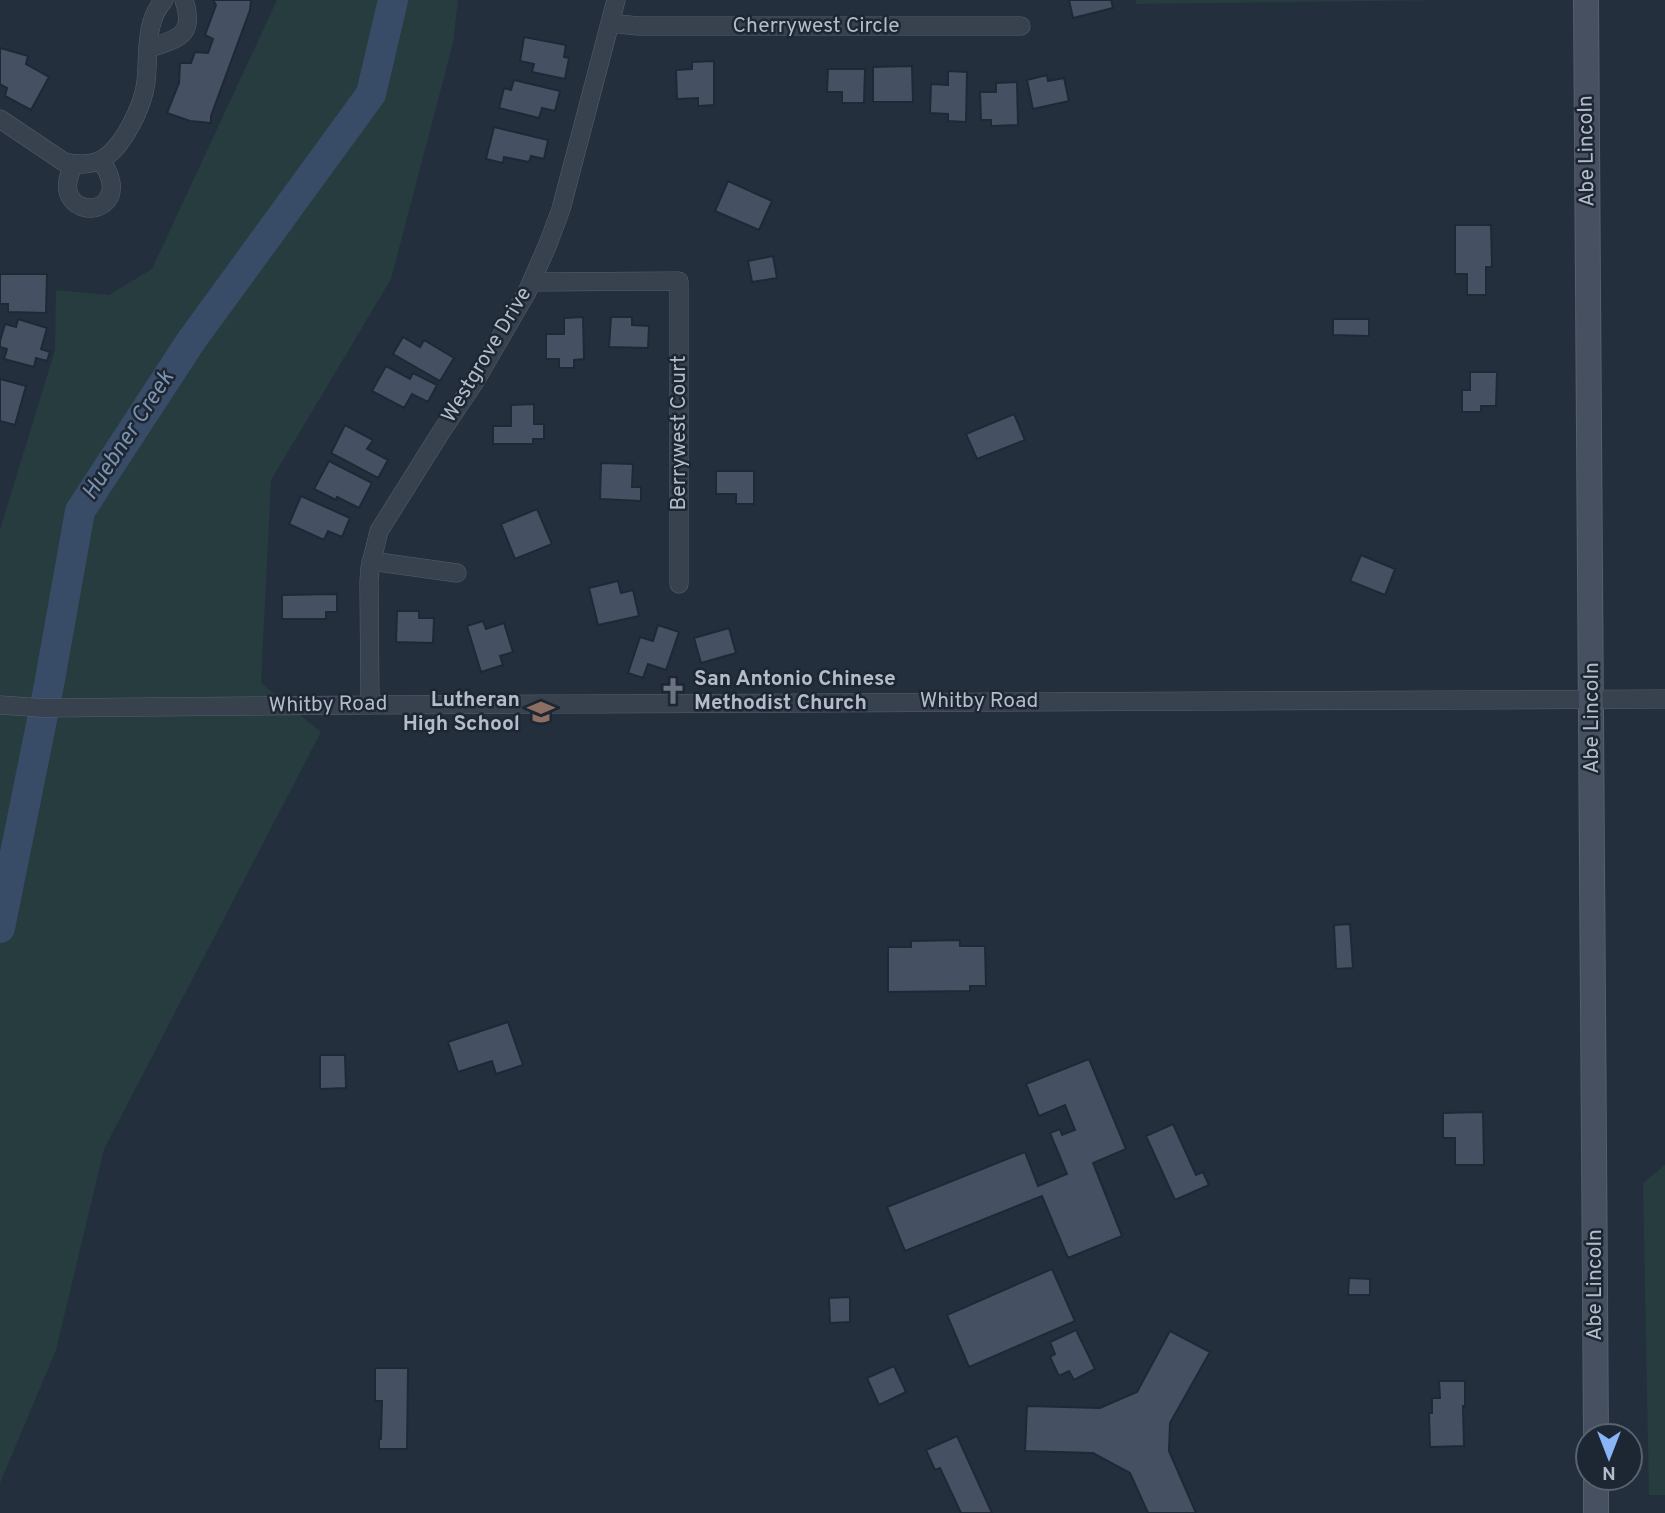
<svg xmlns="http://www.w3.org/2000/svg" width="1665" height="1513" viewBox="0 0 1665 1513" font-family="Overpass,sans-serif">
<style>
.green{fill:#263c3f}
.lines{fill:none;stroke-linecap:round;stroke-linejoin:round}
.river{stroke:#394c67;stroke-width:30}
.building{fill:#455162;stroke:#1f2835;stroke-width:2}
.street-casing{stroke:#565f6c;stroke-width:19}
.secondary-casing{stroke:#565f6c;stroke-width:26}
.street{stroke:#38414e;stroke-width:18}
.secondary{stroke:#465061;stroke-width:24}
.labels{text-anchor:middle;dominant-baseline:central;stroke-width:5;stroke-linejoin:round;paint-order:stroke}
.street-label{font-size:21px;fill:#b4bcc9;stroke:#1d2633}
.poi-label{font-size:21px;font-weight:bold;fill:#b4bcc9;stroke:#1d2633;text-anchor:start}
.water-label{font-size:23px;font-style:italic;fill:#7c92b1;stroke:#1d2633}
</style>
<rect width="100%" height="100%" fill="#242f3e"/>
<!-- green -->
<path class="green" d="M 277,0 L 458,0 L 453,43 L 391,279 L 271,480 L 261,683 L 321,732 L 104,1149 L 56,1350 L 0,1483 L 0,530 L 55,350 L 56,290 L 109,295 L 152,269 Z
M 1136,0 L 1453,0 L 1136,4 Z
M 1665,1165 L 1665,1495 L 1649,1495 L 1643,1183 Z"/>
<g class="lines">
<!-- river -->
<path class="river" d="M 0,928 L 49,685 L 80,511 L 191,341 L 371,94 L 393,0"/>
</g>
<!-- building -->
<path class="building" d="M 213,0 L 251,0 L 250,10 L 211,116 L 211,123 L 190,121 L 167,113 L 179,83 L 180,63 L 191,63 L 195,52 L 208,53 L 213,39 L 205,35 L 216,5 Z
M 1069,0 L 1111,0 L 1113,8 L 1073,18 Z
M 524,37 L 566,45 L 564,57 L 569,58 L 565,79 L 532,72 L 534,64 L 520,61 Z
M 0,48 L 28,56 L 26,64 L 49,77 L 31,110 L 5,96 L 7,88 L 0,84 Z
M 714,61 L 714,105 L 698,106 L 698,98 L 677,99 L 676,70 L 692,69 L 692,62 Z
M 912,66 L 913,102 L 873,102 L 873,67 Z
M 828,69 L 865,69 L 864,103 L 842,103 L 842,92 L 827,92 Z
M 948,71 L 967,72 L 966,122 L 948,121 L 948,114 L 930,113 L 931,84 L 948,85 Z
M 1047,75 L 1048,81 L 1064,78 L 1069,101 L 1033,109 L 1027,80 Z
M 514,80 L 560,91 L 555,111 L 542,108 L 539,118 L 499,108 L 504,88 L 511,90 Z
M 1017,82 L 1018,125 L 991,126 L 991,120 L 981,120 L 980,92 L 996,92 L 996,83 Z
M 494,127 L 548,140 L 544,159 L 531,156 L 529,162 L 504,157 L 503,163 L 486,159 Z
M 728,181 L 772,201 L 759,230 L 715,211 Z
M 1455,225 L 1491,225 L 1492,267 L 1486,267 L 1486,295 L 1467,295 L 1467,274 L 1455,274 Z
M 773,256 L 777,278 L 752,282 L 748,261 Z
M 0,274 L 47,274 L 46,313 L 8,312 L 8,304 L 0,304 Z
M 583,317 L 584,359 L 574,360 L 574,368 L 559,368 L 559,359 L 546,359 L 546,334 L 564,334 L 564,318 Z
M 611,317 L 632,317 L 632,325 L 649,326 L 648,348 L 609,347 Z
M 18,319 L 47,328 L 41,349 L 50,352 L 47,361 L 36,358 L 34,367 L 4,359 L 7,349 L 0,347 L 0,341 L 5,324 L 16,327 Z
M 1333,319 L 1369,319 L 1369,336 L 1333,335 Z
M 403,337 L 420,347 L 424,340 L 454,358 L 440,381 L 393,354 Z
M 386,366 L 410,379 L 413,373 L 437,385 L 428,402 L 412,394 L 404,408 L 372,391 Z
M 1470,372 L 1497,372 L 1496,406 L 1481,406 L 1481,412 L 1462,412 L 1462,390 L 1470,390 Z
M 0,379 L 26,386 L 15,425 L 0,421 Z
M 534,404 L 534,424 L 544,424 L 544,439 L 533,439 L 533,444 L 493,444 L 493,426 L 511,426 L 511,405 Z
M 1014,414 L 1025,440 L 977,459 L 966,434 Z
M 345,425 L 373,440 L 367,449 L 388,460 L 378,478 L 331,453 Z
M 329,461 L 372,483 L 359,508 L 337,497 L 336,500 L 314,489 Z
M 601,463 L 633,464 L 632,487 L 641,487 L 641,501 L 600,499 Z
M 716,471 L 754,471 L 754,504 L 736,504 L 736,494 L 716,494 Z
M 301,496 L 350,518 L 342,537 L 328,531 L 324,540 L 289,524 Z
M 537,509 L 552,544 L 515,559 L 501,524 Z
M 1361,555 L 1395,569 L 1385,595 L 1350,581 Z
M 618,581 L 621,593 L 633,590 L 639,616 L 598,625 L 589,588 Z
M 337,594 L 337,612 L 326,612 L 326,619 L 282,619 L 282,595 Z
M 397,611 L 419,611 L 419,618 L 434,618 L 433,643 L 396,642 Z
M 483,621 L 486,629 L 504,623 L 513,652 L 500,656 L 503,665 L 481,672 L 467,626 Z
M 658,625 L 679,632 L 666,670 L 648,664 L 643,678 L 628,673 L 640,637 L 653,641 Z
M 729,628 L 736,653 L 701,663 L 694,638 Z
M 1350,924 L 1353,968 L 1336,969 L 1334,925 Z
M 960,940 L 960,946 L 985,946 L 986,986 L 970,986 L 970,991 L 888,992 L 888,947 L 911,947 L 911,941 Z
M 508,1022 L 523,1065 L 496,1074 L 492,1061 L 458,1072 L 448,1042 Z
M 320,1055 L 345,1055 L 346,1088 L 320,1089 Z
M 1089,1059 L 1126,1149 L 1093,1163 L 1122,1236 L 1068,1258 L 1042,1196 L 905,1251 L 887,1207 L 1025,1152 L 1038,1186 L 1067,1174 L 1050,1133 L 1060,1129 L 1062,1135 L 1075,1130 L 1065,1105 L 1039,1116 L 1026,1084 Z
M 1483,1112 L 1484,1165 L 1455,1165 L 1455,1138 L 1443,1138 L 1443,1113 Z
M 1173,1124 L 1196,1175 L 1203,1172 L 1209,1185 L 1175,1200 L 1146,1136 Z
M 1052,1269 L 1075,1321 L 969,1367 L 947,1315 Z
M 1349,1278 L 1370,1279 L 1370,1295 L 1348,1295 Z
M 850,1297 L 850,1322 L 830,1323 L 829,1298 Z
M 1076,1330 L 1095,1369 L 1074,1380 L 1069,1371 L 1059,1376 L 1050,1357 L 1055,1354 L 1050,1342 Z
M 1170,1331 L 1210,1352 L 1170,1423 L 1169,1451 L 1196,1513 L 1148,1513 L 1130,1473 L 1093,1453 L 1025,1451 L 1027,1406 L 1100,1408 L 1137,1392 Z
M 894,1366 L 906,1392 L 879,1405 L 867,1378 Z
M 375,1368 L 408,1368 L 407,1449 L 379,1449 L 379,1439 L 381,1439 L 382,1401 L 375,1401 Z
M 1439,1381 L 1465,1381 L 1465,1406 L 1463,1406 L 1464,1446 L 1430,1447 L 1429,1413 L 1432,1413 L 1432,1398 L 1440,1398 Z
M 957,1436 L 992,1513 L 961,1513 L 940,1468 L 935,1470 L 926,1450 Z"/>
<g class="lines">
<defs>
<path id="street" d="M 610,23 L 638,26 L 1021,26
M 148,49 C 177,38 196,37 184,0
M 0,119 L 64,162 C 75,165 91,165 101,160 C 123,148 143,106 146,82 C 149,55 144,22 164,0
M 73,165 C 70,173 66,182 68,191 C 71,206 90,213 103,204 C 118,193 110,171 100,161
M 531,282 L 679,281 L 679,584
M 371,561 L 457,573
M 0,705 L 43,708 L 370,705 L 1665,699
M 370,705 L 369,582 L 370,568 L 379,531 L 441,432 L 474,383 L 527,292 L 548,244 L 561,209 L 616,0"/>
<path id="secondary" d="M 1586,0 L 1596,1436
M 1596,1478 L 1596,1513"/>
</defs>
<!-- street casing -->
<use href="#street" class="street-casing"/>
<!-- secondary casing -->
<use href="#secondary" class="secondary-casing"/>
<!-- street -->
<use href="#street" class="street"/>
<!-- secondary -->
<use href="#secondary" class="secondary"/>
</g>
<!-- icons -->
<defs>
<symbol id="church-bare" viewBox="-9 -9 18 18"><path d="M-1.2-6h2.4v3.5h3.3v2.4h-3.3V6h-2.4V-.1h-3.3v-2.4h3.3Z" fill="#6b7280" stroke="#1d2633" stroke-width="2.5" paint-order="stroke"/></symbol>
<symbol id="school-bare" viewBox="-9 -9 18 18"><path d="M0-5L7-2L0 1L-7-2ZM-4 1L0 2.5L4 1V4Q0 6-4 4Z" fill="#8d6e63" stroke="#1d2633" stroke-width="2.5" paint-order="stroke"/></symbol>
</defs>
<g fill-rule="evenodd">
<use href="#church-bare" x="654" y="672" width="38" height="38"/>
<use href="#school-bare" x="522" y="693" width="38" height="38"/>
</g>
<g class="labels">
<!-- street labels -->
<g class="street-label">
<text x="816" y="26">Cherrywest Circle</text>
<text transform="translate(1587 151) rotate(-91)">Abe Lincoln</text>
<text transform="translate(487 355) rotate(-59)">Westgrove Drive</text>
<text transform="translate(679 433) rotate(-90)">Berrywest Court</text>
<text x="979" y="701">Whitby Road</text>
<text transform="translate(328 705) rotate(-1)">Whitby Road</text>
<text transform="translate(1592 718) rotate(-90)">Abe Lincoln</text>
<text transform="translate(1595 1285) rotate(-90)">Abe Lincoln</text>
</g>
<!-- poi labels -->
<g class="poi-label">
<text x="694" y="679">San Antonio Chinese<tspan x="694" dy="24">Methodist Church</tspan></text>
<text x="520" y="700" text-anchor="end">Lutheran<tspan x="520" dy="24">High School</tspan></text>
</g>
<!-- water labels -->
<g class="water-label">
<text transform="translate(129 436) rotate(-57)">Huebner Creek</text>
</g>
</g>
<!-- north arrow -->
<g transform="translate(1609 1457) rotate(180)"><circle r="33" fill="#1d2633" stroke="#59626f" stroke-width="2"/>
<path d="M0-5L12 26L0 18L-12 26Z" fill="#8ab4f8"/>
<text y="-10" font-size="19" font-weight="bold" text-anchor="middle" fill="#b4bcc9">N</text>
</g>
</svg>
